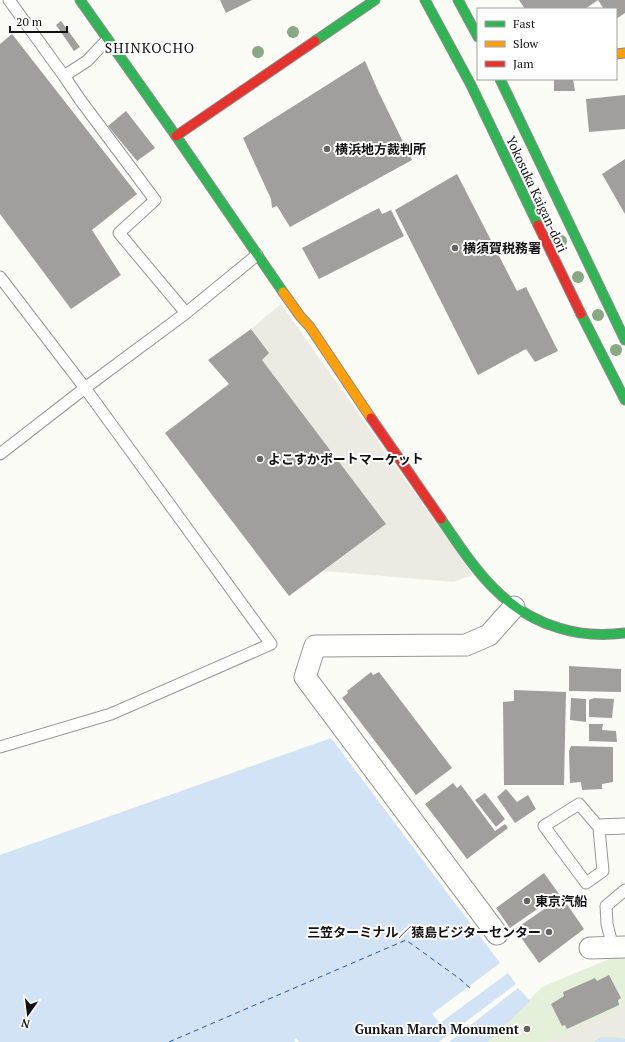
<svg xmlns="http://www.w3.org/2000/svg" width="625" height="1042" viewBox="0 0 625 1042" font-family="'PT Serif','Noto Sans JP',serif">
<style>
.green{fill:#e4f0d9}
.plaza{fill:#ecebe3}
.water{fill:#d1e3f4}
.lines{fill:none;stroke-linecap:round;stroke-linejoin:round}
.ferry{stroke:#235799;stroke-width:1;stroke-dasharray:5 4;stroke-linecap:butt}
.building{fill:#a09f9c}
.lane-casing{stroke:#979795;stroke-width:13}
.street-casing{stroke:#979795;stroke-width:23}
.fast-casing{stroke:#8d8d8b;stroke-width:11}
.slow-casing{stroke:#8d8d8b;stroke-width:11}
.jam-casing{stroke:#8d8d8b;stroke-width:11}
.lane{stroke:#fffffe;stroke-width:11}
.street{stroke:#fffffe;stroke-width:21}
.fast{stroke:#30b455;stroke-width:9}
.slow{stroke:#ff9f0a;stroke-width:9}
.jam{stroke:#e5322d;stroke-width:9}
.tree{fill:#89a884}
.poi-dot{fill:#636362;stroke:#fff;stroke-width:1.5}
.labels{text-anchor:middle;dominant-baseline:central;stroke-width:4;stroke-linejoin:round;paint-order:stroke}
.poi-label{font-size:13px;font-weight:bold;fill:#111;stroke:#fff;text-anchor:start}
.street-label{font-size:13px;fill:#111;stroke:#fff}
.neighbourhood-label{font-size:14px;letter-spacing:1px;fill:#111;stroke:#fff}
</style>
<rect width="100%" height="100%" fill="#fcfcf7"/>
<!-- green -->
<path class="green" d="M 614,957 L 625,957 L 625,1042 L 488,1042 L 542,987 Z"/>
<!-- plaza -->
<path class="plaza" d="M 281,304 L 473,575 L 454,582 L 323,571 L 386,524 L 262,360 L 269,353 L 251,329 Z
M 625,1005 L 625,1038 L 613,1035 L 597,1038 L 590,1042 L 545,1042 Z"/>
<!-- water -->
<path class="water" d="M 331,738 L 500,963 L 432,1014 L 440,1023 L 508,973 L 516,984 L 439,1042 L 299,1042 L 296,1038 L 294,1040 L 295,1042 L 0,1042 L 0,855 Z
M 518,988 L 530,1001 L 488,1042 L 449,1042 Z
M 602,1037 L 622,1038 L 625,1039 L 625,1042 L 594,1042 Z"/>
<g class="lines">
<!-- ferry -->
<path class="ferry" d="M 169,1042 L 406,940 L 460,979 L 472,990"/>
</g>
<!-- building -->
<path class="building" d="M 220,0 L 252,0 L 226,13 Z
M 519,0 L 625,0 L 625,13 L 616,19 L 616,9 L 604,9 L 598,0 L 585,9 L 525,9 Z
M 61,21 L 80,47 L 74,51 L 56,25 Z
M 12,34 L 137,194 L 92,230 L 121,275 L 71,309 L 0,214 L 0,44 Z
M 365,61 L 379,93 L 412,160 L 290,227 L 277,206 L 272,208 L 271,199 L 243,138 Z
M 554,79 L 573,79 L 575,91 L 554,91 Z
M 625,95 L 625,129 L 589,132 L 586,99 Z
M 126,111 L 155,148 L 137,161 L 108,126 Z
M 625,159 L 625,214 L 602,174 Z
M 457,174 L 517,291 L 526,287 L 558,351 L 535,362 L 526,349 L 478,375 L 395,210 Z
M 379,208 L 382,214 L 391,210 L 404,236 L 319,279 L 302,248 Z
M 251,329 L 269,353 L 262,360 L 386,524 L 289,596 L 165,433 L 229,384 L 208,360 Z
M 569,666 L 621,669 L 621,692 L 569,691 Z
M 371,672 L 373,675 L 379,672 L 452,768 L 416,795 L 342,698 L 348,693 L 347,691 Z
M 514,690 L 566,692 L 564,785 L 504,785 L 503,702 L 514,701 Z
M 571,698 L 586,699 L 586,722 L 570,720 Z
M 594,698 L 614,699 L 612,718 L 589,717 L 589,700 Z
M 589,724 L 603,724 L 602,730 L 616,731 L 617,742 L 589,741 Z
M 571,746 L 613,747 L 613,782 L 602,784 L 602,789 L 582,790 L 581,782 L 570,783 L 569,751 Z
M 453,783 L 457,788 L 461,785 L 495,831 L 505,824 L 508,828 L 467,859 L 425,804 Z
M 506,789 L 517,802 L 528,795 L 536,809 L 515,823 L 497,797 Z
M 485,793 L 505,819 L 496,827 L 475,800 Z
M 544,873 L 559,894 L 510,928 L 496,908 Z
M 562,897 L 584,929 L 539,963 L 515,929 Z
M 609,975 L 621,998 L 618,1000 L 619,1005 L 567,1029 L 565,1025 L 562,1026 L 551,1004 L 564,996 L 563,992 L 595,978 L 597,981 Z"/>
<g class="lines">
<defs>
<path id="lane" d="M 9,0 L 64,76
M 107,40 L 87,61 L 64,76 L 81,101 L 155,200 L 119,233 L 186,313
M 0,277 L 85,388 L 271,644 L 111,714 L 0,747
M 0,454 L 85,388 L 186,313 L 257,255
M 625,824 L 597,825 L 579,804 L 544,826 L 586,883 L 603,871 L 599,829 L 625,828
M 613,948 L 607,924 L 606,906 L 625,890"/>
<path id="street" d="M 497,934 L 305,677 L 315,646 L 466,645 L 489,635 L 514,607
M 590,948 L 625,947"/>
<path id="fast" d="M 80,0 L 176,136 L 283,292
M 425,0 L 471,85 L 538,225
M 458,0 L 478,37
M 315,41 L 375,0
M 500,79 L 625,340
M 581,314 L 625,400
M 441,519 C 473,566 501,611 559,628 C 581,635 602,636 625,633"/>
<path id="slow" d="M 616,54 L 625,53
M 283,292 L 300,316 L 310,327 L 371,418"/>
<path id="jam" d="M 176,136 L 315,41
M 538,225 L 581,314
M 371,418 L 441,519"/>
</defs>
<!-- lane casing -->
<use href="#lane" class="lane-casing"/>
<!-- street casing -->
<use href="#street" class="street-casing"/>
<!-- fast casing -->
<use href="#fast" class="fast-casing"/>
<!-- slow casing -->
<use href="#slow" class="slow-casing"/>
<!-- jam casing -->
<use href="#jam" class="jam-casing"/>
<!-- lane -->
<use href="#lane" class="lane"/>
<!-- street -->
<use href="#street" class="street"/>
<!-- fast -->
<use href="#fast" class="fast"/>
<!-- slow -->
<use href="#slow" class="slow"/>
<!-- jam -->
<use href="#jam" class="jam"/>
</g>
<!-- trees -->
<g class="tree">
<circle cx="293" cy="32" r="6"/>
<circle cx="258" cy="52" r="6"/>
<circle cx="561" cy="241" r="6"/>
<circle cx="578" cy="277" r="6"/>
<circle cx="598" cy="315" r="6"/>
<circle cx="616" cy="350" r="6"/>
</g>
<!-- markers -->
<g class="poi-dot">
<circle cx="327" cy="149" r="4"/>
<circle cx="455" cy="248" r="4"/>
<circle cx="260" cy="459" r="4"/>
<circle cx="527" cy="901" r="4"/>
<circle cx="549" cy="932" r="4"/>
<circle cx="527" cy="1029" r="4"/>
</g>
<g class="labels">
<!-- poi labels -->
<g class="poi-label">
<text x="335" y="149">横浜地方裁判所</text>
<text x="463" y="248">横須賀税務署</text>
<text x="268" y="459">よこすかポートマーケット</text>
<text x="535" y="901">東京汽船</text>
<text x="541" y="932" text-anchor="end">三笠ターミナル／猿島ビジターセンター</text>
<text x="519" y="1029" text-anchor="end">Gunkan March Monument</text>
</g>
<!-- street labels -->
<g class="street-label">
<text transform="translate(537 194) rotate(65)">Yokosuka Kaigan-dori</text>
</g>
<!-- neighbourhood labels -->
<g class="neighbourhood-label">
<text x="150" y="47">SHINKOCHO</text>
</g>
</g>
<!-- legend -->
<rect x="477" y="8" width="140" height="72" fill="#ffffff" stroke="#a0a0a0"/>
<rect x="485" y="21" width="20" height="6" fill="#30b455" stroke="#a0a0a0"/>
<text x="513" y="28" font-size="12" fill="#111111">Fast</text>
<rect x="485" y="41" width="20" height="6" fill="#ff9f0a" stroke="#a0a0a0"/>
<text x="513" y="48" font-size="12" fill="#111111">Slow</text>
<rect x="485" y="61" width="20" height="6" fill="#e5322d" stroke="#a0a0a0"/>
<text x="513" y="68" font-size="12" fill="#111111">Jam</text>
<!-- north arrow -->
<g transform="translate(28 1014) rotate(194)" stroke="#ffffff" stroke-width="3" paint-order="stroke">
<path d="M0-3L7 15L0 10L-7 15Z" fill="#111111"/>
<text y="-6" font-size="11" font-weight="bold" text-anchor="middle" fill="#111111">N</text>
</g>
<!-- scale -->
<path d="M10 26v6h57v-6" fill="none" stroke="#111111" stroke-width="2"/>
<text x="16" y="26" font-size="12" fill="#111111" stroke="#ffffff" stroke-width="3" paint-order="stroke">20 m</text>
</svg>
